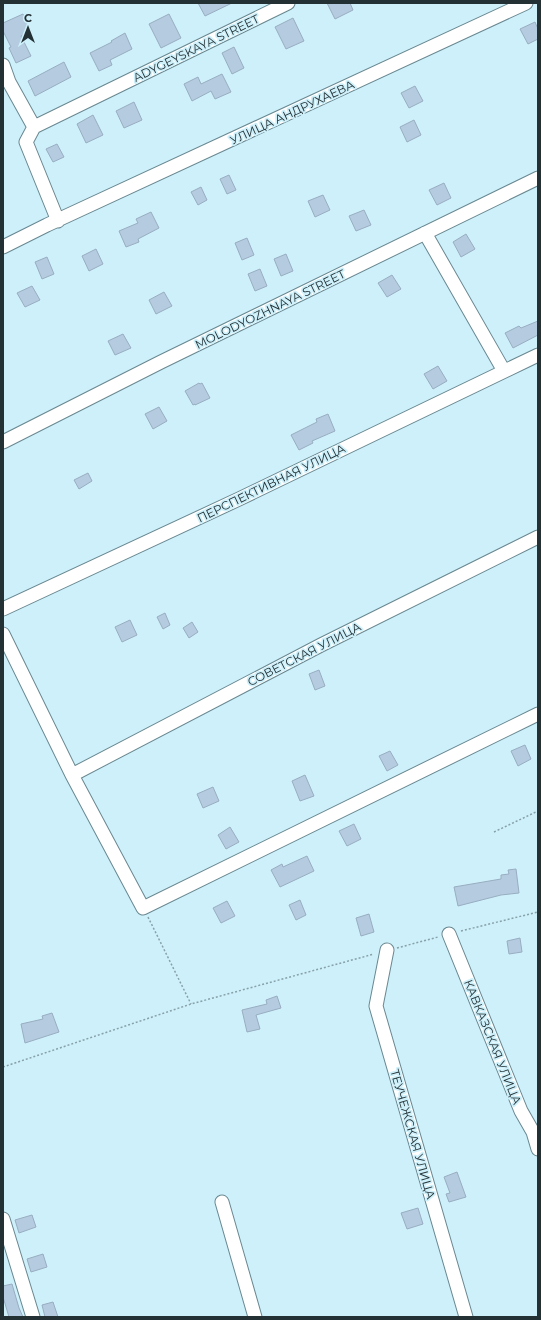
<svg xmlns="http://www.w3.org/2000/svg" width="541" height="1320" viewBox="0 0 541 1320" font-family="Montserrat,sans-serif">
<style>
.building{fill:#b5cbe0;stroke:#98adc1}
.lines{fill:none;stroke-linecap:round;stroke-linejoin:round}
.minor-casing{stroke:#698891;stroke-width:15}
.path{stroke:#87a1a8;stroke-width:1.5;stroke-dasharray:2 2;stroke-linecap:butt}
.minor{stroke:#fff;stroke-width:13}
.labels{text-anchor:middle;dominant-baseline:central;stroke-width:3.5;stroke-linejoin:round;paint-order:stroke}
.street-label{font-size:12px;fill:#233034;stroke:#cef0fa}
</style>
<rect width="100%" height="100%" fill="#cef0fa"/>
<!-- building -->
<path class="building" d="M 198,3 L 232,3 L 205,16 Z
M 327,3 L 350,3 L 353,10 L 335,19 Z
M 23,14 L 31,31 L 21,36 L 31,56 L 16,63 L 9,48 L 11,47 L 3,31 L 3,23 Z
M 169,14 L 181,38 L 161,48 L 149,24 Z
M 293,18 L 304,41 L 286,49 L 275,27 Z
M 535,22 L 538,29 L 538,39 L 528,44 L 520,29 Z
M 125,33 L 132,49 L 110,60 L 112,65 L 99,71 L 90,53 L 112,42 L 111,41 Z
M 234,47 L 244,68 L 232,74 L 222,53 Z
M 64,62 L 71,77 L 35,96 L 28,81 Z
M 222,74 L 231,92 L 215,99 L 211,91 L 192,101 L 184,84 L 198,77 L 201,84 Z
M 415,86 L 423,101 L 409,108 L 401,93 Z
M 134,102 L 142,120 L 124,128 L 116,111 Z
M 93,115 L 103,135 L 86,143 L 77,124 Z
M 414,120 L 421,135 L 407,142 L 400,127 Z
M 57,144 L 64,157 L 53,162 L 46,149 Z
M 229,175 L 236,190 L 227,194 L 220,179 Z
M 444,183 L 451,198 L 437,205 L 429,190 Z
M 201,187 L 207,200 L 198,205 L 191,192 Z
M 323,195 L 330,210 L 315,217 L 308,201 Z
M 364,210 L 371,225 L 356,231 L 349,216 Z
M 151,212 L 159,228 L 138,239 L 139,242 L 126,247 L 119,231 L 138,223 L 136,219 Z
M 466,234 L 475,249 L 461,257 L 453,242 Z
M 247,238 L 254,255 L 242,260 L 235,243 Z
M 96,249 L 103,264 L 89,271 L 82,256 Z
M 286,254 L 293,271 L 281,276 L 274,259 Z
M 47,257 L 54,274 L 42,279 L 35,262 Z
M 260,269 L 267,286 L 255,291 L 248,274 Z
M 392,275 L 401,289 L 387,297 L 378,283 Z
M 32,286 L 40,300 L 25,307 L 17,293 Z
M 164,292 L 172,306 L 156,314 L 149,300 Z
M 538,321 L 538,335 L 513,348 L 505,333 L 519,326 L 521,328 Z
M 123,334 L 131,348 L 115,355 L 108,341 Z
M 438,366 L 447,381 L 433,389 L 424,374 Z
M 199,383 L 200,384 L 202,383 L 210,398 L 195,405 L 195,404 L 193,405 L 185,391 Z
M 159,407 L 167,421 L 153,429 L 145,414 Z
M 328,414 L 335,431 L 312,441 L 313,443 L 299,450 L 291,435 L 317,422 L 316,419 Z
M 88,473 L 92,481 L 79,489 L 74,480 Z
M 165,613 L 170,625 L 163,629 L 157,617 Z
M 130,620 L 137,635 L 122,642 L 115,627 Z
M 192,622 L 198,632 L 189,638 L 183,628 Z
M 319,670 L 325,686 L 315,690 L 309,674 Z
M 525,745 L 531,759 L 518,766 L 511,751 Z
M 390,751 L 398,765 L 387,771 L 379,756 Z
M 305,775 L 314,796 L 300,801 L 292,781 Z
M 213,787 L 219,801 L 203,808 L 197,794 Z
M 354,824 L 361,839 L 347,846 L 339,831 Z
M 230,827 L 239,842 L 226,849 L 218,835 Z
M 307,856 L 314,871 L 280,887 L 271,870 L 282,864 L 283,867 Z
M 516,869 L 519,893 L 501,895 L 458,906 L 454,887 L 501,879 L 501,875 L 509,874 L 508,870 Z
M 300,900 L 306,915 L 296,920 L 289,905 Z
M 227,901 L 235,916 L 221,923 L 213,908 Z
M 369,914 L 374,932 L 361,936 L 356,918 Z
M 520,938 L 522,952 L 509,954 L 507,941 Z
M 277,996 L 281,1008 L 256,1015 L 260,1029 L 247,1032 L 242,1010 L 267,1004 L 266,1000 Z
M 52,1013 L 59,1032 L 25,1043 L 21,1024 L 43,1019 L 42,1016 Z
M 457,1172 L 466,1197 L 449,1202 L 446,1194 L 450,1193 L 444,1177 Z
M 418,1208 L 423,1224 L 407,1229 L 401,1213 Z
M 32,1215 L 36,1227 L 19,1233 L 15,1220 Z
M 43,1254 L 47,1267 L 31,1272 L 27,1259 Z
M 12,1284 L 19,1308 L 23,1317 L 9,1317 L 3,1297 L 3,1286 Z
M 53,1302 L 58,1317 L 45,1317 L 42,1305 Z"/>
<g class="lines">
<defs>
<path id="minor" d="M 3,65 L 9,82 L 34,127 L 288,3
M 34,127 L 26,142 L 58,221
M 425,233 L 504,371
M 3,247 L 47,225 L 526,3
M 3,442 L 161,362 L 538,178
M 3,609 L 239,499 L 538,355
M 3,634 L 72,775 L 143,908 L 538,714
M 72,775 L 321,645 L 538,537
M 449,934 L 521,1111 L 533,1132 L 538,1149
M 387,950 L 376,1006 L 466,1317
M 222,1202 L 255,1317
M 3,1219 L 33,1317"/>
</defs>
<!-- minor casing -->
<use href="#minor" class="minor-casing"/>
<!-- path -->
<path class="path" d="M 494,832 L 538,811
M 148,917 L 191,1004
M 461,931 L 538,912
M 397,948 L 438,937
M 3,1067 L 191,1004 L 374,954"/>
<!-- minor -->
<use href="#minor" class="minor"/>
</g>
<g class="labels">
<!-- street labels -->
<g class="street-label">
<text transform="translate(196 48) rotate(-26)">ADYGEYSKAYA STREET</text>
<text transform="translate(292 112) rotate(-25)">УЛИЦА АНДРУХАЕВА</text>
<text transform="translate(270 309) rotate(-26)">MOLODYOZHNAYA STREET</text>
<text transform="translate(271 483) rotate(-26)">ПЕРСПЕКТИВНАЯ УЛИЦА</text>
<text transform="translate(304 654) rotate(-27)">СОВЕТСКАЯ УЛИЦА</text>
<text transform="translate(493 1042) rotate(68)">КАВКАЗСКАЯ УЛИЦА</text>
<text transform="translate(413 1134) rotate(74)">ТЕУЧЕЖСКАЯ УЛИЦА</text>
</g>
</g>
<!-- border -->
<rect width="541" height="1320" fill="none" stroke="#233034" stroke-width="8"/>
<!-- north arrow -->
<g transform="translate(28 28)" stroke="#cef0fa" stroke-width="3" paint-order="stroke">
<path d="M0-3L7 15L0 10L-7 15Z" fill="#233034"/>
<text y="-6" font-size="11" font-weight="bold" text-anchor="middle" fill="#233034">С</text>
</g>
</svg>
